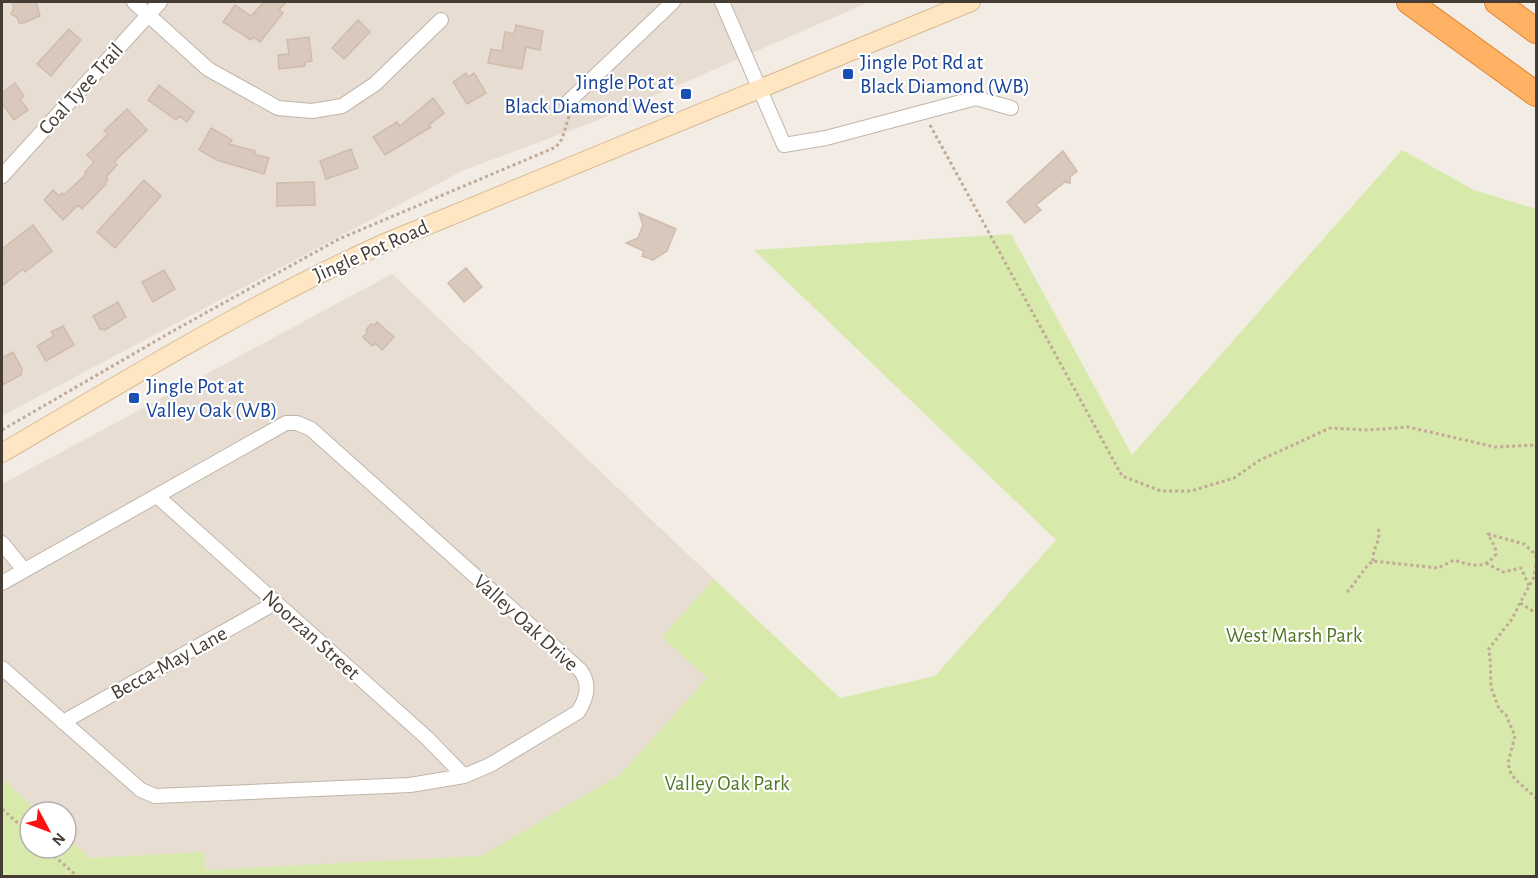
<svg xmlns="http://www.w3.org/2000/svg" width="1538" height="878" viewBox="0 0 1538 878" font-family="'Alegreya Sans',sans-serif">
<style>
.residential{fill:#e7ddd2}
.green{fill:#d7e9ab}
.building{fill:#d8c9bc;stroke:#d0bcac;stroke-width:1.5}
.lines{fill:none;stroke-linecap:round;stroke-linejoin:round}
.street-casing{stroke:#c1b5aa;stroke-width:16}
.secondary-casing{stroke:#d8bb94;stroke-width:20}
.highway-casing{stroke:#e2832f;stroke-width:26}
.path{stroke:#c1ab97;stroke-width:3;stroke-dasharray:3 3;stroke-linecap:butt}
.street{stroke:#fff;stroke-width:14}
.secondary{stroke:#ffe6c2;stroke-width:18}
.highway{stroke:#ffb263;stroke-width:24}
.transit-dot{fill:#1a4fb4;stroke:#fff;stroke-width:2}
.labels{text-anchor:middle;dominant-baseline:central;stroke-width:4.5;stroke-linejoin:round;paint-order:stroke}
.transit-label{font-size:21px;fill:#164399;stroke:#fff;text-anchor:start}
.street-label{font-size:21px;fill:#453c34;stroke:#fff}
.park-label{font-size:21px;fill:#527826;stroke:#fff}
</style>
<rect width="100%" height="100%" fill="#f3ece4"/>
<!-- residential -->
<path class="residential" d="M 2,2 L 869,2 L 596,121 L 464,170 L 2,416 Z
M 392,274 L 714,579 L 662,637 L 708,678 L 621,774 L 485,856 L 205,870 L 204,852 L 90,858 L 66,836 L 66,812 L 39,812 L 2,778 L 2,484 Z"/>
<!-- green -->
<path class="green" d="M 1402,150 L 1474,190 L 1536,209 L 1536,876 L 2,876 L 2,778 L 39,812 L 30,812 L 30,848 L 66,848 L 66,836 L 90,858 L 204,852 L 205,870 L 481,856 L 621,774 L 707,678 L 662,637 L 714,579 L 840,698 L 935,676 L 1056,540 L 754,250 L 1011,234 L 1132,455 Z"/>
<!-- building -->
<path class="building" d="M 12,2 L 36,2 L 40,16 L 23,23 L 19,23 L 17,17 L 11,14 L 14,8 Z
M 264,2 L 286,2 L 279,10 L 283,13 L 260,42 L 254,37 L 251,40 L 223,22 L 235,5 L 251,16 Z
M 358,20 L 370,32 L 344,59 L 332,48 Z
M 516,25 L 543,31 L 540,50 L 526,47 L 522,69 L 488,63 L 491,49 L 502,51 L 505,32 L 514,34 Z
M 69,29 L 81,40 L 51,76 L 37,64 Z
M 309,37 L 312,61 L 305,62 L 305,66 L 279,69 L 278,55 L 289,54 L 287,40 Z
M 466,73 L 468,77 L 474,73 L 486,93 L 467,104 L 453,82 Z
M 15,83 L 24,96 L 20,99 L 28,110 L 14,120 L 2,103 L 2,93 Z
M 159,85 L 194,112 L 187,122 L 179,116 L 176,120 L 148,100 Z
M 433,98 L 444,113 L 429,125 L 431,127 L 385,155 L 373,137 L 397,122 L 400,126 Z
M 127,109 L 147,130 L 114,162 L 117,165 L 106,177 L 108,179 L 105,183 L 106,184 L 82,209 L 78,205 L 63,220 L 44,200 L 53,190 L 59,196 L 62,193 L 64,195 L 85,175 L 85,172 L 94,162 L 87,155 L 108,134 L 104,131 Z
M 211,128 L 232,140 L 229,144 L 255,151 L 254,154 L 269,158 L 264,174 L 217,160 L 199,150 Z
M 351,149 L 358,168 L 326,179 L 320,161 Z
M 1063,151 L 1077,171 L 1070,177 L 1070,183 L 1065,182 L 1036,205 L 1041,210 L 1025,223 L 1007,202 Z
M 144,180 L 161,196 L 115,248 L 97,232 Z
M 314,182 L 315,205 L 277,206 L 277,183 Z
M 639,213 L 676,229 L 667,251 L 653,260 L 642,256 L 644,251 L 626,243 L 638,238 L 643,225 Z
M 33,225 L 52,251 L 25,272 L 23,269 L 2,286 L 2,249 Z
M 466,268 L 482,287 L 464,302 L 448,283 Z
M 164,270 L 175,289 L 153,302 L 142,282 Z
M 118,302 L 126,317 L 105,330 L 100,329 L 93,316 Z
M 377,322 L 394,337 L 382,350 L 375,343 L 372,346 L 363,337 L 367,333 L 366,330 L 371,324 L 375,325 Z
M 63,326 L 74,345 L 46,361 L 37,346 L 54,336 L 51,332 Z
M 13,352 L 22,369 L 21,375 L 2,385 L 2,358 Z"/>
<g class="lines">
<defs>
<path id="street" d="M 134,2 L 208,69 L 278,108 L 312,111 L 342,106 L 375,84 L 441,20
M 722,2 L 784,145 L 826,138 L 976,98 L 1011,108
M 567,103 L 673,2
M 2,176 L 160,2
M 157,496 L 427,738 L 464,776
M 2,543 L 24,570
M 2,583 L 286,423 L 297,423 L 311,429 L 580,670 C 591,684 587,698 578,712 L 490,765 L 464,776 L 410,785 L 155,796 L 141,790 L 2,668
M 63,722 L 275,603"/>
<path id="secondary" d="M 2,453 C 128,379 253,302 387,242 L 971,2"/>
<path id="highway" d="M 1409,2 L 1536,94
M 1497,2 L 1536,31"/>
</defs>
<!-- street casing -->
<use href="#street" class="street-casing"/>
<!-- secondary casing -->
<use href="#secondary" class="secondary-casing"/>
<!-- highway casing -->
<use href="#highway" class="highway-casing"/>
<!-- path -->
<path class="path" d="M 930,125 L 1122,476 L 1161,491 L 1191,491 L 1234,478 L 1260,460 L 1330,428 L 1368,430 L 1408,427 L 1495,447 L 1536,445
M 2,430 L 173,331 L 339,239 L 556,147 L 562,139 L 569,116
M 1373,561 C 1372,548 1382,540 1378,528
M 1486,563 L 1503,572 L 1521,568 L 1529,586
M 1536,565 L 1534,577 L 1520,603 L 1536,613
M 1347,592 C 1356,583 1364,567 1373,561 L 1438,568 L 1454,560 C 1470,565 1484,571 1496,554 L 1495,547 L 1488,534 L 1524,544 L 1536,555 L 1536,559
M 1520,603 L 1512,619 L 1488,650 L 1490,656 L 1491,687 L 1499,709 L 1506,715 L 1515,736 L 1508,763 L 1511,774 L 1517,781 L 1536,798
M 2,809 L 30,834
M 45,848 L 77,876"/>
<!-- street -->
<use href="#street" class="street"/>
<!-- secondary -->
<use href="#secondary" class="secondary"/>
<!-- highway -->
<use href="#highway" class="highway"/>
</g>
<!-- markers -->
<g class="transit-dot">
<rect x="842" y="68" width="12" height="12" rx="3"/>
<rect x="680" y="88" width="12" height="12" rx="3"/>
<rect x="128" y="392" width="12" height="12" rx="3"/>
</g>
<g class="labels">
<!-- transit labels -->
<g class="transit-label">
<text x="860" y="62">Jingle Pot Rd at<tspan x="860" dy="24">Black Diamond (WB)</tspan></text>
<text x="674" y="82" text-anchor="end">Jingle Pot at<tspan x="674" dy="24">Black Diamond West</tspan></text>
<text x="146" y="386">Jingle Pot at<tspan x="146" dy="24">Valley Oak (WB)</tspan></text>
</g>
<!-- street labels -->
<g class="street-label">
<text transform="translate(81 89) rotate(-48)">Coal Tyee Trail</text>
<text transform="translate(371 251) rotate(-24)">Jingle Pot Road</text>
<text transform="translate(526 623) rotate(42)">Valley Oak Drive</text>
<text transform="translate(311 635) rotate(42)">Noorzan Street</text>
<text transform="translate(169 663) rotate(-29)">Becca-May Lane</text>
</g>
<!-- park labels -->
<g class="park-label">
<text x="1294" y="635">West Marsh Park</text>
<text x="727" y="783">Valley Oak Park</text>
</g>
</g>
<!-- border -->
<rect width="1538" height="878" fill="none" stroke="#453c34" stroke-width="6"/>
<!-- north arrow -->
<g transform="translate(48 830) rotate(131)"><circle r="28" fill="#ffffff" stroke="#b5b1ae" stroke-width="1.5"/>
<path d="M0-4.5L10 22L0 15L-10 22Z" fill="#ff0f12"/>
<text y="-9" font-size="16" font-weight="bold" text-anchor="middle" fill="#453c34">N</text>
</g>
</svg>
